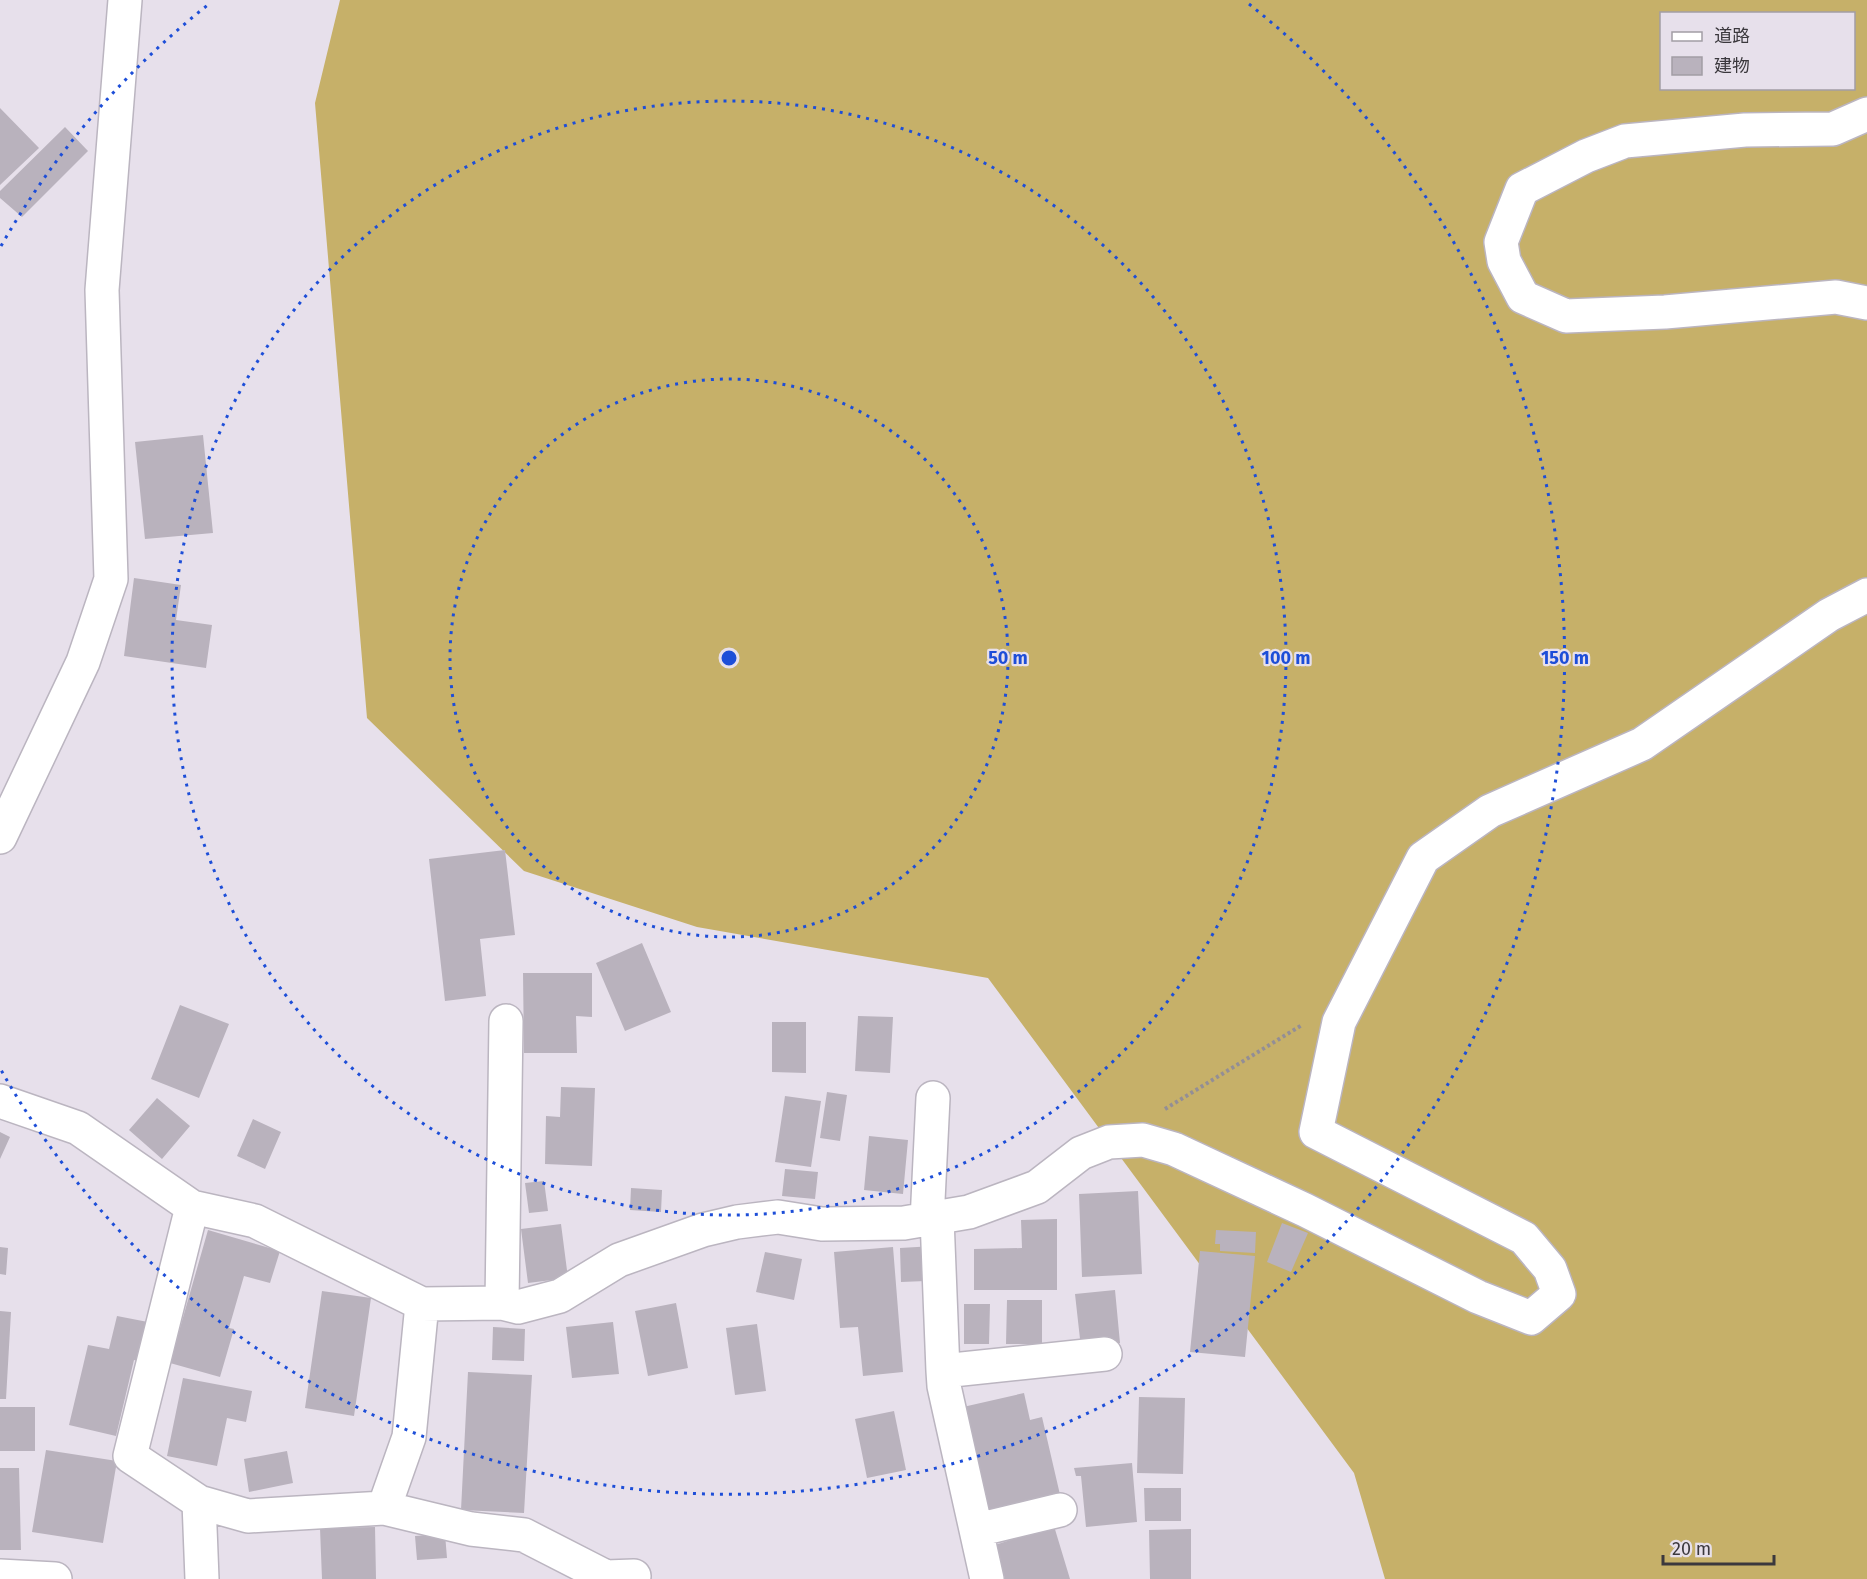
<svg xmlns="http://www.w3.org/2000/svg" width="1867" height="1579" viewBox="0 0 1867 1579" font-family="'Fira Sans','Noto Sans JP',sans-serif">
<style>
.forest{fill:#c6b069;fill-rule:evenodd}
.building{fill:#b9b2bd}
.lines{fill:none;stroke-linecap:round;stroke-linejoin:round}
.street-casing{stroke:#bbb5c0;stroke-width:36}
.path{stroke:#938e96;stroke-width:4;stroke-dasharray:3 3;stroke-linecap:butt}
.street{stroke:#fff;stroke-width:33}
.ring{fill:none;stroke:#1d4ed8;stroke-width:3;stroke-dasharray:3 6}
.centre{fill:#1d4ed8;stroke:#e7e0eb;stroke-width:3}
.ring-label{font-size:18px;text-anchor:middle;font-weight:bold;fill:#1d4ed8;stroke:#e7e0eb;stroke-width:4.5;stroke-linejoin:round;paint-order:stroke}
</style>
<rect width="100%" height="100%" fill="#e7e0eb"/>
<!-- forest -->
<path class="forest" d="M 340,0 L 1867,0 L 1867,1579 L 1385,1579 L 1354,1473 L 988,978 L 697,927 L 524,871 L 367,718 L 315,103 ZM 1662,14 L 1854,14 L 1854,88 L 1662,88 Z"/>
<!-- building -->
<path class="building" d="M 0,108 L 39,148 L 0,185 Z
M 65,127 L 88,151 L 22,217 L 0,198 L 0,191 Z
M 203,435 L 213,533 L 145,539 L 135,442 Z
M 134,578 L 181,585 L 176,620 L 212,625 L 206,668 L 124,656 Z
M 505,850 L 515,935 L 480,939 L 486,996 L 445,1001 L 429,859 Z
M 642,943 L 671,1012 L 625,1031 L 596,963 Z
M 523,973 L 592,973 L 592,1017 L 576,1016 L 577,1053 L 524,1053 Z
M 180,1005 L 229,1024 L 199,1098 L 151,1079 Z
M 858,1016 L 893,1017 L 890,1073 L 855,1071 Z
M 772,1022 L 806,1022 L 806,1073 L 772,1072 Z
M 561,1087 L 595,1088 L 592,1166 L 545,1164 L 546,1116 L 560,1117 Z
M 827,1092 L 847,1095 L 840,1141 L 820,1138 Z
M 785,1096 L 821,1101 L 811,1167 L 775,1162 Z
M 157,1098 L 190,1126 L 162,1159 L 129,1130 Z
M 253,1119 L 281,1132 L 265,1169 L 237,1156 Z
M 0,1132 L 10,1137 L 0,1159 Z
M 869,1136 L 908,1140 L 903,1194 L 864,1190 Z
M 785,1169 L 818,1172 L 815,1199 L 782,1196 Z
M 544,1181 L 548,1211 L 529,1213 L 525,1183 Z
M 631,1188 L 662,1190 L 661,1212 L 630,1210 Z
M 1138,1191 L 1142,1274 L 1082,1277 L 1079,1194 Z
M 1057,1219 L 1057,1290 L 974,1290 L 974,1249 L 1022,1248 L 1021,1220 Z
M 1282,1223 L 1308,1233 L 1291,1272 L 1267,1262 Z
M 561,1224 L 568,1278 L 528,1283 L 521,1229 Z
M 208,1230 L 280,1251 L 270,1283 L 244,1276 L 229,1328 L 234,1329 L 220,1377 L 170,1363 Z
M 1216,1230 L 1256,1232 L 1255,1253 L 1220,1251 L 1220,1244 L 1215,1244 Z
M 934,1246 L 926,1281 L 901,1282 L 900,1248 Z
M 0,1247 L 8,1248 L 6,1275 L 0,1274 Z
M 893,1247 L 903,1372 L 863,1376 L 858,1327 L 840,1328 L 834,1252 Z
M 1200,1251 L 1255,1256 L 1245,1357 L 1190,1352 Z
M 765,1252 L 802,1259 L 794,1300 L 756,1292 Z
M 1115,1290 L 1120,1343 L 1081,1348 L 1075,1294 Z
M 322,1291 L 371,1298 L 354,1416 L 305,1408 Z
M 1007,1300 L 1042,1300 L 1042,1344 L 1006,1344 Z
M 676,1303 L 688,1368 L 648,1376 L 635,1311 Z
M 964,1304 L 990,1304 L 989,1344 L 964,1344 Z
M 0,1311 L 11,1312 L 6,1399 L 0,1399 Z
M 117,1316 L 153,1323 L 143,1362 L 134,1360 L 116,1436 L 69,1425 L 88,1345 L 109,1349 Z
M 613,1322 L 619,1374 L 572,1378 L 566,1327 Z
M 757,1324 L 766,1391 L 735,1395 L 726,1328 Z
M 493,1327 L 525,1329 L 524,1361 L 492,1360 Z
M 468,1372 L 532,1375 L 524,1513 L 461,1510 Z
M 183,1378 L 252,1391 L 246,1422 L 227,1418 L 217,1466 L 167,1456 Z
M 1024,1393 L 1030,1420 L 1042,1417 L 1061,1499 L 988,1516 L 963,1407 Z
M 1139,1397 L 1185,1398 L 1183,1474 L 1137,1473 Z
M 0,1407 L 35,1407 L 35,1451 L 0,1451 Z
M 894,1411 L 906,1470 L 867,1478 L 855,1419 Z
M 46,1450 L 117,1461 L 103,1543 L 32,1532 Z
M 287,1451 L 293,1483 L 249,1492 L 244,1459 Z
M 1132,1463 L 1137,1522 L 1086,1527 L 1081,1476 L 1076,1476 L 1074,1468 Z
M 0,1468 L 19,1468 L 21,1550 L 0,1550 Z
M 1144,1488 L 1181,1488 L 1181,1521 L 1145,1521 Z
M 1054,1526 L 1070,1579 L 1005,1579 L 995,1545 Z
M 375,1527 L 376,1579 L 322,1579 L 320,1528 Z
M 1191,1529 L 1191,1579 L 1150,1579 L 1149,1530 Z
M 445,1534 L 447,1558 L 417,1560 L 415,1536 Z"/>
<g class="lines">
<defs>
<path id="street" d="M 1867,114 L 1833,129 L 1745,130 L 1625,141 L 1586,156 L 1522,189 L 1501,242 L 1504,261 L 1523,297 L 1566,316 L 1665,312 L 1836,297 L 1867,303
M 0,837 L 83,662 L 111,579 L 102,290 L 125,0
M 0,1101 L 78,1128 L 192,1207 L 255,1221 L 422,1304 L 502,1303 L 518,1307 L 560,1296 L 619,1260 L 703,1230 L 737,1222 L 778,1217 L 822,1224 L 904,1223 L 969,1212 L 1037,1187 L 1081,1153 L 1109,1142 L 1143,1140 L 1174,1149 L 1305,1210 L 1478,1297 L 1531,1318 L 1559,1294 L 1550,1269 L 1524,1238 L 1316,1132 L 1339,1022 L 1423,858 L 1490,811 L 1642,744 L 1829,615 L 1867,595
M 192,1207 L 130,1456 L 199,1502 L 248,1516 L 384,1508
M 937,1218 L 943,1371 L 1105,1354
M 927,1221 L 933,1098
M 502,1303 L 506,1021
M 422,1304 L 409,1437 L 384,1508 L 471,1529 L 524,1535 L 606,1577 L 634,1576
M 943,1371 L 944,1386 L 987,1579
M 199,1502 L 202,1579
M 977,1530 L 1060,1510
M 0,1576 L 55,1579"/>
</defs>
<!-- street casing -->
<use href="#street" class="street-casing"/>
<!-- path -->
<path class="path" d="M 1165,1109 L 1302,1025"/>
<!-- street -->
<use href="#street" class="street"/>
</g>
<!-- distance rings -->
<g class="ring">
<circle cx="729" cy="658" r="279"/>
<circle cx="729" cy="658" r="557"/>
<path d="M1 246A836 836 0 0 1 209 4M1249 4A836 836 0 1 1 1 1070"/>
</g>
<circle cx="729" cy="658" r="9" class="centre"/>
<g class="ring-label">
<text x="1008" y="664">50 m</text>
<text x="1286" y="664">100 m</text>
<text x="1565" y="664">150 m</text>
</g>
<!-- legend -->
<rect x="1660" y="12" width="195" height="78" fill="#e7e0eb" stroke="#a29da5" stroke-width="1.5"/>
<rect x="1672" y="32" width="30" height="9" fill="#ffffff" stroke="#a29da5" stroke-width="1.5"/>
<text x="1714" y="42" font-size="18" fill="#3b383d">道路</text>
<rect x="1672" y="57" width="30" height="18" fill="#b9b2bd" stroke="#a29da5" stroke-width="1.5"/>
<text x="1714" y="72" font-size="18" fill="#3b383d">建物</text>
<!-- scale -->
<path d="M1663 1555v9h111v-9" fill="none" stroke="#3b383d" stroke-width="3"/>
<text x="1672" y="1555" font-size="18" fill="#3b383d" stroke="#e7e0eb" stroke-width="4.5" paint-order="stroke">20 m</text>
</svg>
